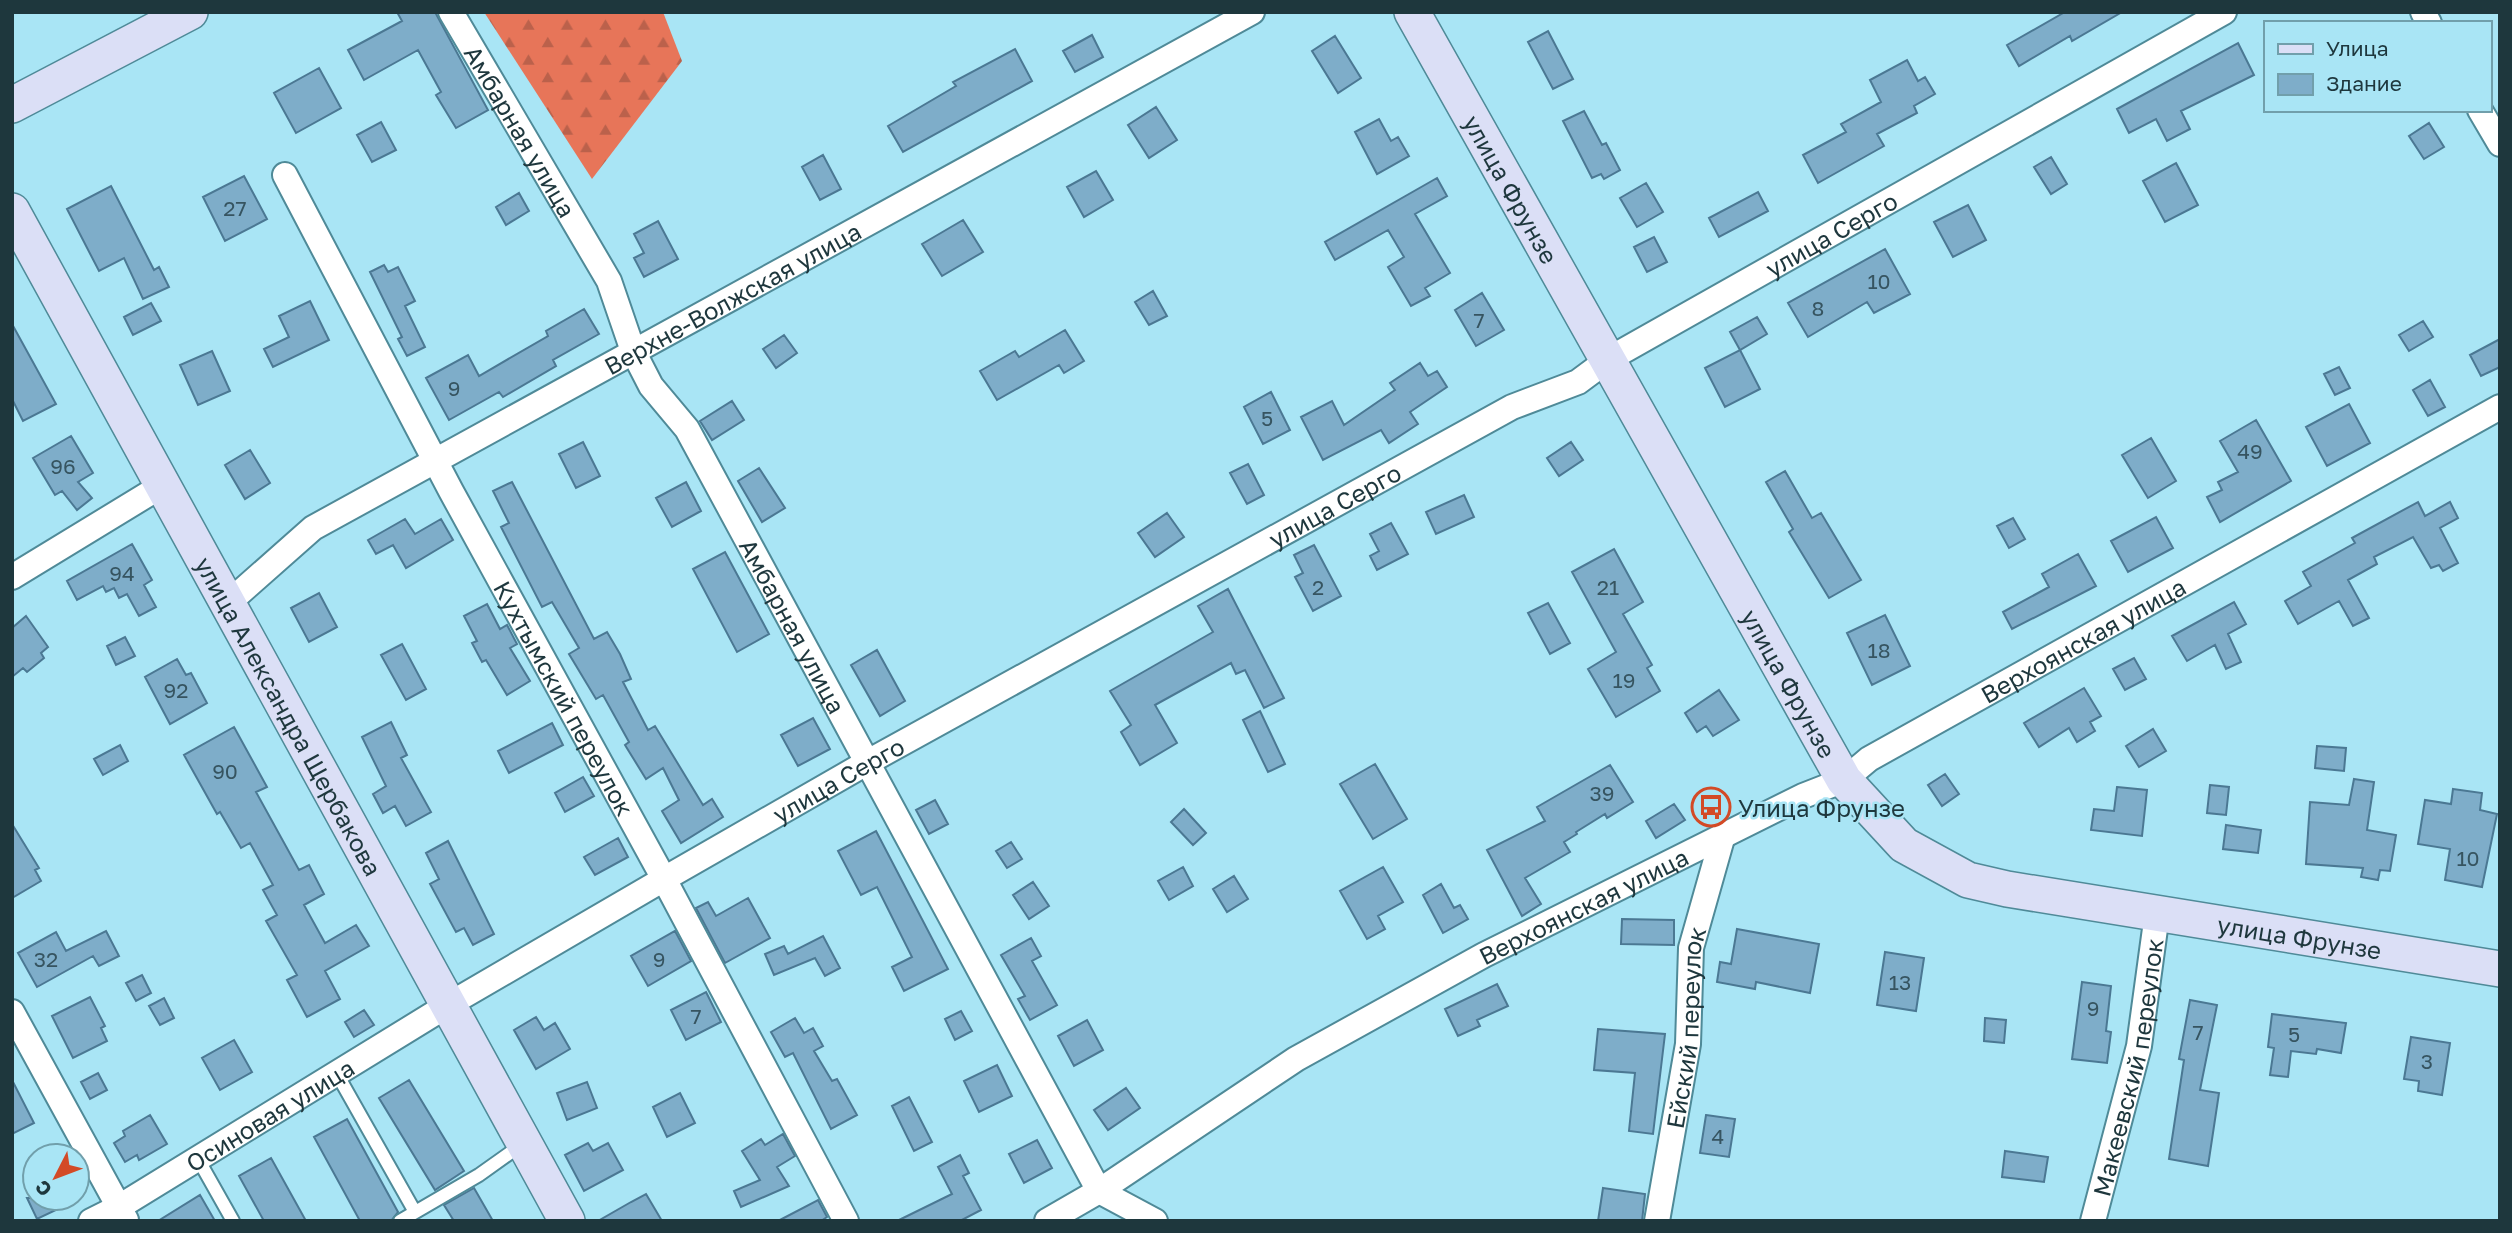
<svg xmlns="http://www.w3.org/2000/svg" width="2512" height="1233" viewBox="0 0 2512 1233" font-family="'Golos Text',sans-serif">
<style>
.forest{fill:url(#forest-firs)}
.building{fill:#7eadc9;stroke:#4b7893;stroke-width:2}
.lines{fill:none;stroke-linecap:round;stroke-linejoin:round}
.lane-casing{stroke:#4f8a98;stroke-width:16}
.street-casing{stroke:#4f8a98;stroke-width:28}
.secondary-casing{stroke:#4f8a98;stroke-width:38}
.lane{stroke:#fff;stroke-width:12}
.street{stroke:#fff;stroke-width:24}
.secondary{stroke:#dbdff6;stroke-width:35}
.labels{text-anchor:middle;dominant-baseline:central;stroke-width:5;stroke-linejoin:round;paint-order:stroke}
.number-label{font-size:21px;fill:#365460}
.street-label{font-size:24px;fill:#1e373d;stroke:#a9e5f5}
.poi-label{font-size:24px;fill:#1e373d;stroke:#a9e5f5;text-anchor:start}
</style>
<defs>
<pattern id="forest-firs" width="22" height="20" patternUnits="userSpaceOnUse" patternTransform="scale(1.75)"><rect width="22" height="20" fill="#e77559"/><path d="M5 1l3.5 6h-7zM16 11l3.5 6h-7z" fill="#bb614b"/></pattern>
</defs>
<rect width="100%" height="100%" fill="#a9e5f5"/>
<!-- forest -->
<path class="forest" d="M 484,12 L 663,12 L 682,61 L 592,179 Z"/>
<!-- building -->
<path class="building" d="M 397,12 L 435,12 L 488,110 L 456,128 L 436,95 L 441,92 L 418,50 L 364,80 L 348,50 L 402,21 Z
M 2065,12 L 2122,12 L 2072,41 L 2070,36 L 2019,66 L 2007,45 Z
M 1548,31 L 1573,79 L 1553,89 L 1528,42 Z
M 1092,35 L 1103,57 L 1075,72 L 1063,51 Z
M 1335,36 L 1361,78 L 1338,93 L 1312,51 Z
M 2238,43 L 2254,75 L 2181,111 L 2190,129 L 2167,141 L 2156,119 L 2129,133 L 2117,109 Z
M 1015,49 L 1032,81 L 903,152 L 888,126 L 956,86 L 953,82 Z
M 1907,60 L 1918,81 L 1925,77 L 1935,94 L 1914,106 L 1917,113 L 1877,134 L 1884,146 L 1818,183 L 1803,155 L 1846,132 L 1841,124 L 1881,102 L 1870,80 Z
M 319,68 L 341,108 L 296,133 L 274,93 Z
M 1156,107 L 1177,140 L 1149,158 L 1128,125 Z
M 1584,111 L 1602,145 L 1606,143 L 1620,170 L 1604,179 L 1601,174 L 1592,178 L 1563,121 Z
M 1379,119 L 1391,141 L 1398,137 L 1409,156 L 1377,174 L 1355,132 Z
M 381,122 L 396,150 L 372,162 L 357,135 Z
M 2429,123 L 2444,147 L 2424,159 L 2409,136 Z
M 823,155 L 841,189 L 820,200 L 802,167 Z
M 2051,157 L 2067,184 L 2051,194 L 2034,167 Z
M 2176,163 L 2198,205 L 2165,222 L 2143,181 Z
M 1096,171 L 1113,200 L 1084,217 L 1067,187 Z
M 244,176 L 267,219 L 225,241 L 203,197 Z
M 1437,178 L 1447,196 L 1415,214 L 1450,273 L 1425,288 L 1430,296 L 1411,306 L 1388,267 L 1404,257 L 1388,230 L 1335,260 L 1325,242 Z
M 1646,183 L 1663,212 L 1637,227 L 1620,198 Z
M 111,186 L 154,270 L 159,267 L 169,287 L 143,299 L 124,258 L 99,271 L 67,209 Z
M 1758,192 L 1768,211 L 1719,237 L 1709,218 Z
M 519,193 L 529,211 L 506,225 L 496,207 Z
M 1968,205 L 1986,240 L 1953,257 L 1934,222 Z
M 963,220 L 983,252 L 942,276 L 922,244 Z
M 658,221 L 678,259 L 644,277 L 634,258 L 644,253 L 634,234 Z
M 1654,237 L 1667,262 L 1647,272 L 1634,247 Z
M 1885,249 L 1910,294 L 1874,313 L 1867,302 L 1808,337 L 1788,303 Z
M 384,265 L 388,272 L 398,267 L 415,301 L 405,306 L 425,347 L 407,356 L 398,339 L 402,337 L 370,272 Z
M 1153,291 L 1167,316 L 1149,325 L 1135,302 Z
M 1482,293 L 1504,330 L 1476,346 L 1455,310 Z
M 310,301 L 329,340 L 273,367 L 264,349 L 289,337 L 279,316 Z
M 151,303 L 161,321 L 133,335 L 124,317 Z
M 584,309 L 599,334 L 553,360 L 556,366 L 503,397 L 499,392 L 449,420 L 426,378 L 468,355 L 479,376 L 548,336 L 546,331 Z
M 1757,317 L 1767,334 L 1740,350 L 1730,332 Z
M 2423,321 L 2433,337 L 2409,351 L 2399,335 Z
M 12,324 L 56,404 L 23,421 L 12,399 Z
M 1065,330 L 1084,361 L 1064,373 L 1059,365 L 997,400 L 980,371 L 1015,351 L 1019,357 Z
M 784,335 L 797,353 L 776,368 L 763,349 Z
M 2500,339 L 2500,367 L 2481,376 L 2470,355 Z
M 1740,350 L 1760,389 L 1725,407 L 1705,368 Z
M 212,351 L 230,391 L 198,405 L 180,365 Z
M 1420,363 L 1428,376 L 1437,371 L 1447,387 L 1410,412 L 1418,424 L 1389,443 L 1381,430 L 1323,460 L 1301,417 L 1332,401 L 1344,425 L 1395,390 L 1390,383 Z
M 2339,367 L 2350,388 L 2335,395 L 2324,374 Z
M 2430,380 L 2445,407 L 2428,416 L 2413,390 Z
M 1271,392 L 1290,430 L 1263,444 L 1244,407 Z
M 732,401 L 744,420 L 712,440 L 700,421 Z
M 2349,404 L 2370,443 L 2327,466 L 2306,427 Z
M 2256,420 L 2291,481 L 2220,522 L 2207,497 L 2222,490 L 2218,482 L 2238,472 L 2220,441 Z
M 71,436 L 93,473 L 78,482 L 92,498 L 77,510 L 62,491 L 55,495 L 33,458 Z
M 2151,438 L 2176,481 L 2148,498 L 2122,455 Z
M 583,442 L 600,476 L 576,488 L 559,454 Z
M 1571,442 L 1583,460 L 1559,476 L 1547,458 Z
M 250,450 L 270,483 L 245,499 L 225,465 Z
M 1248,464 L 1264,495 L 1247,504 L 1230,473 Z
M 759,468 L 785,508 L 762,522 L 738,481 Z
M 1785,471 L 1812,518 L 1821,513 L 1861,580 L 1829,598 L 1789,532 L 1793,529 L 1766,482 Z
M 512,482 L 594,639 L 607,632 L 620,654 L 631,679 L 623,682 L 648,730 L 655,726 L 703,805 L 712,799 L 723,817 L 681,843 L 662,811 L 679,800 L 663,768 L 646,779 L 625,745 L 629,742 L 603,695 L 596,699 L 569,654 L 579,648 L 552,602 L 542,607 L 501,527 L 509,523 L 493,491 Z
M 686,482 L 701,511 L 672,527 L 656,498 Z
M 1464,495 L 1474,517 L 1436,534 L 1426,512 Z
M 2418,502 L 2425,516 L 2450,502 L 2458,518 L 2440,528 L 2458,563 L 2443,571 L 2439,565 L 2431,568 L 2413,537 L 2374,557 L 2377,564 L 2348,580 L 2369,618 L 2353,626 L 2339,601 L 2298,624 L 2285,601 L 2311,586 L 2303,572 L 2355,543 L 2352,538 Z
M 1167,513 L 1184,537 L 1155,557 L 1138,533 Z
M 2156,517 L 2173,548 L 2128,572 L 2111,541 Z
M 2013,518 L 2025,539 L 2009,548 L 1997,526 Z
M 405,519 L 415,534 L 441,519 L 453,540 L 406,568 L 393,545 L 376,554 L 368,540 Z
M 1391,523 L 1408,554 L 1377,570 L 1370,556 L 1379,551 L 1370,534 Z
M 132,544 L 152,580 L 144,585 L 156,607 L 139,616 L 127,594 L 119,598 L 114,588 L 106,592 L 103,586 L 77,600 L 67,581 Z
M 1314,545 L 1341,596 L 1313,611 L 1295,577 L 1303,573 L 1294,555 Z
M 1614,549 L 1643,602 L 1623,614 L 1652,665 L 1647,668 L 1660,691 L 1616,717 L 1588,669 L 1616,652 L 1572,572 Z
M 725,552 L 769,634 L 737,652 L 693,569 Z
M 2078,554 L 2096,586 L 2012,629 L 2003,612 L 2049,587 L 2042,574 Z
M 1228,589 L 1284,698 L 1264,708 L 1245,670 L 1236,674 L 1231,663 L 1155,705 L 1177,743 L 1140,765 L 1121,732 L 1131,725 L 1110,691 L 1213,632 L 1198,606 Z
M 319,593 L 337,627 L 309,642 L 291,608 Z
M 2234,602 L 2246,624 L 2228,634 L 2241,662 L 2226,669 L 2215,645 L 2187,661 L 2172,636 Z
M 1548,603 L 1570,643 L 1550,654 L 1528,613 Z
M 487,604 L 500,629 L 507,625 L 517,644 L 510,648 L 530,681 L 507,695 L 486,660 L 482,662 L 472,643 L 477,641 L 464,616 Z
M 1885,615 L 1910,666 L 1872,685 L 1847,633 Z
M 26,616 L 48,647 L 41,653 L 44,658 L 27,672 L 23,668 L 12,677 L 12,628 Z
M 125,637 L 135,656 L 116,665 L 107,646 Z
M 402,644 L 426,689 L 406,700 L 381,655 Z
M 877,650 L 905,701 L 880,716 L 851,665 Z
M 2134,658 L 2146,679 L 2125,690 L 2113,669 Z
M 177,659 L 186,675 L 191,673 L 207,703 L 170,724 L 145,677 Z
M 2084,688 L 2101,716 L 2090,722 L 2095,731 L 2077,742 L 2069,728 L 2039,747 L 2024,723 Z
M 1719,690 L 1739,720 L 1713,736 L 1706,726 L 1697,732 L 1685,713 Z
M 1260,711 L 1285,764 L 1268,772 L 1243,720 Z
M 813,718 L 830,749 L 798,766 L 781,735 Z
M 391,722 L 407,755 L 401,758 L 431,812 L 406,826 L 395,806 L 383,813 L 373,794 L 386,786 L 362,737 Z
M 552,723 L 563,745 L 509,773 L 498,751 Z
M 234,727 L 267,787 L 256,792 L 299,870 L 309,865 L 324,894 L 304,905 L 325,943 L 356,925 L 369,946 L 325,971 L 340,999 L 307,1017 L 287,980 L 297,975 L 266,921 L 277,915 L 263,890 L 273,885 L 250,843 L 241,848 L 220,812 L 217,814 L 184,755 Z
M 2153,729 L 2166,751 L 2139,767 L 2126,746 Z
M 120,745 L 128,761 L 103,775 L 94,759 Z
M 2317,746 L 2346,748 L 2344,771 L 2315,768 Z
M 1375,764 L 1407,819 L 1373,839 L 1340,784 Z
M 1610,765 L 1633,802 L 1607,818 L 1605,814 L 1576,832 L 1577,834 L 1564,842 L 1570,852 L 1525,878 L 1541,904 L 1522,916 L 1487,850 L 1545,821 L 1537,807 Z
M 1945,774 L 1959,794 L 1942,806 L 1928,785 Z
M 583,777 L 594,796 L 565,812 L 555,793 Z
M 2354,779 L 2374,782 L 2367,830 L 2396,835 L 2390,871 L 2380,870 L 2378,880 L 2361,877 L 2363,868 L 2306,864 L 2310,802 L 2349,805 Z
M 2210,785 L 2229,787 L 2226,815 L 2207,813 Z
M 2117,787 L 2147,790 L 2142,836 L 2091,830 L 2094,809 L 2114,811 Z
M 2453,789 L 2482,793 L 2480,810 L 2497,814 L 2482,887 L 2445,880 L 2450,849 L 2418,844 L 2425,800 L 2451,804 Z
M 935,800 L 948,824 L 929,834 L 916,810 Z
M 1674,804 L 1685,820 L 1656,838 L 1646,821 Z
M 1184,809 L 1206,833 L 1193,845 L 1171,822 Z
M 12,824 L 39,868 L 35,870 L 41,881 L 12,898 Z
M 2226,825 L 2261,830 L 2258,853 L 2223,849 Z
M 876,831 L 948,969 L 904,991 L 892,967 L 912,957 L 877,887 L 861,895 L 838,851 Z
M 618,838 L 628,857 L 595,875 L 584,857 Z
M 448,841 L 494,934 L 473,945 L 464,928 L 456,932 L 430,884 L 439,879 L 426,853 Z
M 1011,842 L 1022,859 L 1007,868 L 996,851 Z
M 1183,867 L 1193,886 L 1169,900 L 1158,881 Z
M 1383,867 L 1403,902 L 1378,916 L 1385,929 L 1367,939 L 1340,891 Z
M 1234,876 L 1248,899 L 1227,912 L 1213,889 Z
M 1033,882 L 1049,906 L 1029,919 L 1013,895 Z
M 1441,884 L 1454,908 L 1460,905 L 1468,919 L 1443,933 L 1423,895 Z
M 748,898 L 770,938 L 725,963 L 696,908 L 708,902 L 716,916 Z
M 1622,919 L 1674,920 L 1674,945 L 1621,944 Z
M 1737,929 L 1819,944 L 1810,993 L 1756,982 L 1755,989 L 1717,982 L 1720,962 L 1731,964 Z
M 106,931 L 119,956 L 99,966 L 93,956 L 37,987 L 18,953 L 56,932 L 66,951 Z
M 675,931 L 691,961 L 648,986 L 631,956 Z
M 823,936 L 840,968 L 825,976 L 815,958 L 774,975 L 765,954 L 784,946 L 788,954 Z
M 1031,938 L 1041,956 L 1032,961 L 1057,1005 L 1030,1020 L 1018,999 L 1025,996 L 1001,955 Z
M 1885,952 L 1924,958 L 1916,1011 L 1877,1005 Z
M 142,975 L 151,993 L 136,1001 L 126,983 Z
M 2082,982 L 2111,986 L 2106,1031 L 2111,1032 L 2107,1063 L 2072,1059 Z
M 1497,984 L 1508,1006 L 1477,1020 L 1480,1026 L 1458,1036 L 1445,1009 Z
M 706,992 L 721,1022 L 686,1040 L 671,1010 Z
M 90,997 L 105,1026 L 101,1028 L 107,1041 L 73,1058 L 52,1016 Z
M 164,998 L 174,1018 L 160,1025 L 149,1006 Z
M 2190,1000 L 2217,1005 L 2200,1090 L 2219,1093 L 2208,1166 L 2169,1159 L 2184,1060 L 2179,1059 Z
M 364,1010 L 374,1025 L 354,1037 L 345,1022 Z
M 961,1011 L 972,1031 L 955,1040 L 945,1019 Z
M 2272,1014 L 2346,1023 L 2341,1053 L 2317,1049 L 2316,1054 L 2291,1051 L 2288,1077 L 2270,1075 L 2274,1048 L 2268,1047 Z
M 536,1017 L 544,1030 L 555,1023 L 570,1049 L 536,1069 L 514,1030 Z
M 795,1018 L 804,1033 L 813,1028 L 823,1046 L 814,1051 L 832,1081 L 837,1079 L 857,1115 L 831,1129 L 793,1053 L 785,1057 L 771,1032 Z
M 1985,1018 L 2006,1020 L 2004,1043 L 1984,1041 Z
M 1087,1020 L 1103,1050 L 1074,1066 L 1058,1036 Z
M 1598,1029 L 1665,1034 L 1653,1134 L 1629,1131 L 1635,1073 L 1594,1070 Z
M 2411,1037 L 2450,1043 L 2442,1095 L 2418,1091 L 2419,1081 L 2404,1079 Z
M 234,1040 L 252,1072 L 220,1090 L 202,1058 Z
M 997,1065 L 1012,1096 L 979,1112 L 964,1081 Z
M 98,1073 L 107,1090 L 90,1099 L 81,1082 Z
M 12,1080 L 34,1123 L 12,1134 Z
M 409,1080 L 464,1171 L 435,1190 L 379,1098 Z
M 587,1082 L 597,1108 L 567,1120 L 557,1093 Z
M 1126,1088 L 1140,1108 L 1108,1130 L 1094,1110 Z
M 680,1093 L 695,1123 L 667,1137 L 653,1107 Z
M 909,1097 L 932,1142 L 914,1151 L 892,1106 Z
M 150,1115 L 167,1144 L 139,1160 L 137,1155 L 125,1162 L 114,1143 L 125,1136 L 123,1131 Z
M 1706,1115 L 1735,1119 L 1729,1157 L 1700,1153 Z
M 347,1119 L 398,1212 L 391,1221 L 360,1221 L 314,1137 Z
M 783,1134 L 795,1156 L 777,1167 L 789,1186 L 741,1207 L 734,1191 L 760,1180 L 742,1151 L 761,1139 L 765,1145 Z
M 1037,1140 L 1052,1168 L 1024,1183 L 1009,1154 Z
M 588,1143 L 593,1151 L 608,1143 L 623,1170 L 584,1191 L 565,1155 Z
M 2005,1151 L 2048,1157 L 2044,1182 L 2002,1177 Z
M 960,1155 L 969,1173 L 963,1176 L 981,1210 L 960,1221 L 897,1221 L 952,1194 L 938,1167 Z
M 271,1158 L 306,1221 L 264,1221 L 239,1176 Z
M 474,1188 L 493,1221 L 454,1221 L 444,1205 Z
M 1603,1188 L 1645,1194 L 1642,1221 L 1598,1221 Z
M 646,1194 L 662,1221 L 598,1221 L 631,1202 Z
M 200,1195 L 215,1221 L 158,1221 Z
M 27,1198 L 81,1198 L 37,1219 Z
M 818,1200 L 827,1217 L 821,1221 L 778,1221 Z"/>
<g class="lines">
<defs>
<path id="lane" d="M 337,1074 L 415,1212
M 198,1159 L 233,1221
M 400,1221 L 479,1175 L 524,1143"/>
<g id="street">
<path id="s1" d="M 451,12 L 609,281 L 633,351 L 651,386 L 687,429 L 1099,1191 L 1155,1221"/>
<path d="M 2423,12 L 2429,23"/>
<path d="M 2480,110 L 2500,144"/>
<path id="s2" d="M 285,175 L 451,491 L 664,879 L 846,1221"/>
<path d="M 12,577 L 163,485"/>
<path id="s3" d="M 227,604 L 313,528 L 1252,12"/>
<path d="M 12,1012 L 126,1220"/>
<path id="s4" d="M 91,1221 L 119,1207 L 448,1005 L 664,879 L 868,762 L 1512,407 L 1578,382 L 1609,359 L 2224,12"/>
<path id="s5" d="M 1047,1221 L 1099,1191 L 1296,1059 L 1484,955 L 1803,796 L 1844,780 L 1869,759 L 2500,407"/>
<path id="s6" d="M 1657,1221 L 1688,1044 L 1691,948 L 1723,835"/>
<path id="s7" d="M 2093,1221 L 2139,1046 L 2157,914"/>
</g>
<g id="secondary">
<path id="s8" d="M 1412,12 L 1844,780 L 1904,845 L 1968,880 L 2007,889 L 2500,969"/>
<path d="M 12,105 L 190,12"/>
<path id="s9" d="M 12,211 L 567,1221"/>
</g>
</defs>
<!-- lane casing -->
<use href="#lane" class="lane-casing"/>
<!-- street casing -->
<use href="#street" class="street-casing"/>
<!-- secondary casing -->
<use href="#secondary" class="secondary-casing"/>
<!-- lane -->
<use href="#lane" class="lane"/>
<!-- street -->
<use href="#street" class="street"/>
<!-- secondary -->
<use href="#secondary" class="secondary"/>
</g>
<!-- icons -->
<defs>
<symbol id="bus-ring" viewBox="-11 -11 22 22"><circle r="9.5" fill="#a9e5f5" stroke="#d34a26" stroke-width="1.5"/><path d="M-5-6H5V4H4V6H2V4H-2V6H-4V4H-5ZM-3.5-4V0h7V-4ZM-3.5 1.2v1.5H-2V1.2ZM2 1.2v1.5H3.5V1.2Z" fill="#d34a26"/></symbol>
</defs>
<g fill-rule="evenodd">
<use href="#bus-ring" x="1689" y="785" width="44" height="44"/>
</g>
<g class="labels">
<!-- number labels -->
<g class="number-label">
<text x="235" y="208">27</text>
<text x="1879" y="281">10</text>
<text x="1818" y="308">8</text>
<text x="1479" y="320">7</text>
<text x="454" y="388">9</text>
<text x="1267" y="418">5</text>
<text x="2250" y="451">49</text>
<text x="63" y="466">96</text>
<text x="122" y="573">94</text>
<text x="1318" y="587">2</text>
<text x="1608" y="587">21</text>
<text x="1879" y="650">18</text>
<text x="1624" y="680">19</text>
<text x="176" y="690">92</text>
<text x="225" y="771">90</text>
<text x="1602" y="793">39</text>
<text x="2468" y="858">10</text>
<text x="46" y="959">32</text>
<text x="659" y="959">9</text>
<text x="1900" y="982">13</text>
<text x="2093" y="1008">9</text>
<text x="696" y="1016">7</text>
<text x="2198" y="1032">7</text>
<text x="2294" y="1034">5</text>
<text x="2427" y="1061">3</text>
<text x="1718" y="1136">4</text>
</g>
<!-- street labels -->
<g class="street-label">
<text stroke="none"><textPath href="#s1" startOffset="138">Амбарная улица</textPath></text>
<text stroke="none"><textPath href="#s8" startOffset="203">улица Фрунзе</textPath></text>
<text stroke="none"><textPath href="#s4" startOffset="2002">улица Серго</textPath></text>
<text stroke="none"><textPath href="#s3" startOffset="593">Верхне-Волжская улица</textPath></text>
<text stroke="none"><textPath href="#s4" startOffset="1435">улица Серго</textPath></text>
<text stroke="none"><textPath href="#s1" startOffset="705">Амбарная улица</textPath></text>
<text stroke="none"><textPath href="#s5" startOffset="1190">Верхоянская улица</textPath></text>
<text stroke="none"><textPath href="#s8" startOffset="770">улица Фрунзе</textPath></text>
<text stroke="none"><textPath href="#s2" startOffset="593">Кухтымский переулок</textPath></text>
<text stroke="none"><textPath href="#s9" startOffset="576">улица Александра Щербакова</textPath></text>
<text stroke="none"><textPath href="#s4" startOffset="868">улица Серго</textPath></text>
<text stroke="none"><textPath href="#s5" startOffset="623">Верхоянская улица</textPath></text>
<text stroke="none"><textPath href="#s8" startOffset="1379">улица Фрунзе</textPath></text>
<text stroke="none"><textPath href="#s6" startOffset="196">Ейский переулок</textPath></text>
<text stroke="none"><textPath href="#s7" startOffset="158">Макеевский переулок</textPath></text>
<text stroke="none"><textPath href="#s4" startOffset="208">Осиновая улица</textPath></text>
</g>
<!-- poi labels -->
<g class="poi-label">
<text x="1738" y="807">Улица Фрунзе</text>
</g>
</g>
<!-- border -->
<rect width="2512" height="1233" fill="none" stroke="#1e373d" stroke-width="28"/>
<!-- legend -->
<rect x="2264" y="21" width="228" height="91" fill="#a9e5f5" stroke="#719fab" stroke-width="2"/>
<rect x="2278" y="44" width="35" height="10" fill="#dbdff6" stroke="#719fab" stroke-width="2"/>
<text x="2326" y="56" font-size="21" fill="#1e373d">Улица</text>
<rect x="2278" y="74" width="35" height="21" fill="#7eadc9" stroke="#719fab" stroke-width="2"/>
<text x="2326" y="91" font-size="21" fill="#1e373d">Здание</text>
<!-- north arrow -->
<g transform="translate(56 1177) rotate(228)"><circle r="33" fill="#a9e5f5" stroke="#719fab" stroke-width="2"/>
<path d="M0-5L12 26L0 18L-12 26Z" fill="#d34a26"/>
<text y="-10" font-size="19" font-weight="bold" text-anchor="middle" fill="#1e373d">С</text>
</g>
</svg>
